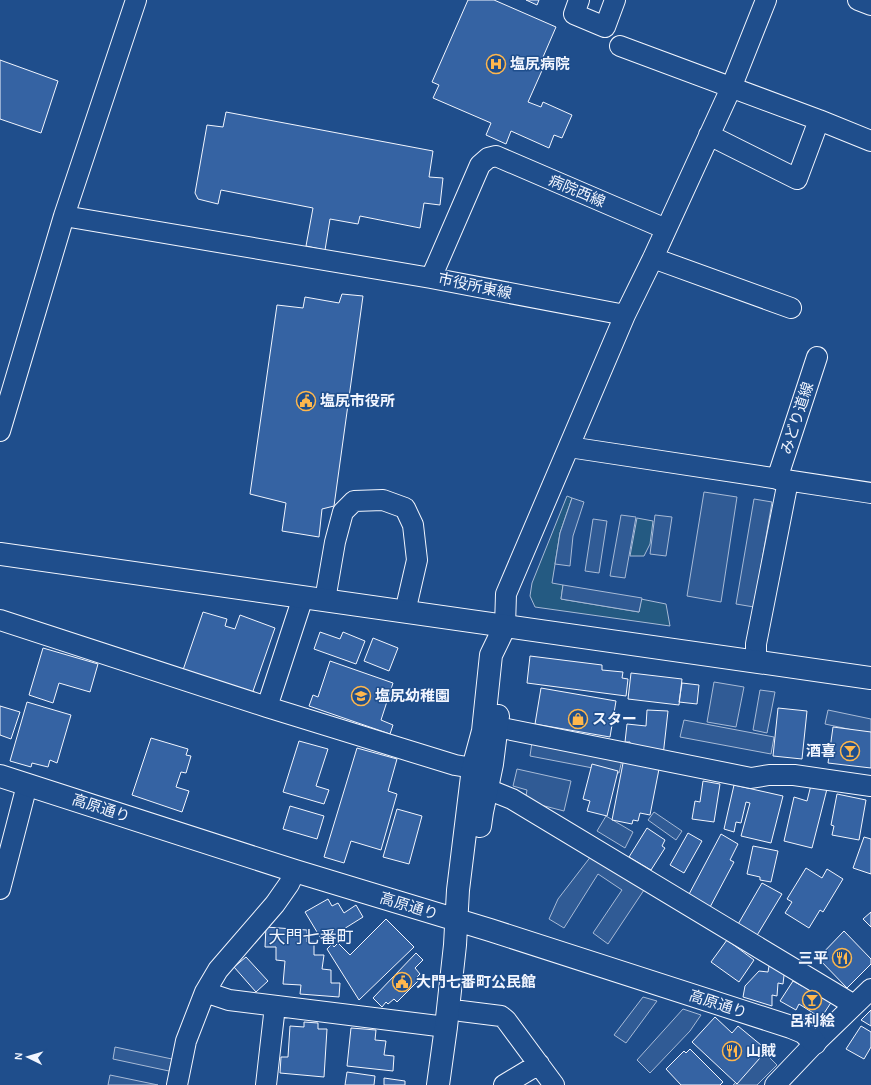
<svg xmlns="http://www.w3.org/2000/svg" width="871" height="1085" viewBox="0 0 871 1085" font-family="Karla,'Noto Sans JP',sans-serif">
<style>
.green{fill:#245a82;stroke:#a8bbd7}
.parking{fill:#305b95;stroke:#a8bbd7}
.building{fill:#3563a3;stroke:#f2f6ff}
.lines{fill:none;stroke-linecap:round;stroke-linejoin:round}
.minor-casing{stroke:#f2f6ff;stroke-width:22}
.tertiary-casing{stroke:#f2f6ff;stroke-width:24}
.minor{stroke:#1f4e8c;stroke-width:20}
.tertiary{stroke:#1f4e8c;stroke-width:22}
.labels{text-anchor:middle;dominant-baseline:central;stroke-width:3;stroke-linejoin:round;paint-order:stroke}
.poi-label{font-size:15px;font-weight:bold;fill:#f2f6ff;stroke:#1f4e8c;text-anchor:start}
.street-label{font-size:15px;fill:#f2f6ff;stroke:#1f4e8c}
.quarter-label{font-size:17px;fill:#f2f6ff;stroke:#1f4e8c}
</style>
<rect width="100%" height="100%" fill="#1f4e8c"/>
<!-- green -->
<path class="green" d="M 567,496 L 572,498 L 560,533 L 552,583 L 563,585 L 561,599 L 639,612 L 641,599 L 666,604 L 670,626 L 535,607 L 530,596 L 532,583 Z
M 637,518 L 653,521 L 650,544 L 644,556 L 630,556 Z"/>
<!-- parking -->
<path class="parking" d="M 704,492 L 737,497 L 721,602 L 687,596 Z
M 572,498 L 584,502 L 573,536 L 570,566 L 555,564 L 560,533 Z
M 754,499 L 772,502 L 754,607 L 736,604 Z
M 621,515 L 636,517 L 625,578 L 610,576 Z
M 655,515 L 672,517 L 666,556 L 650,554 Z
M 593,519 L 607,521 L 599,573 L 585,571 Z
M 563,585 L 642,598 L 639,612 L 561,599 Z
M 714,682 L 744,687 L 736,727 L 707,722 Z
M 760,690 L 775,692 L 767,733 L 753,730 Z
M 828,710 L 871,719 L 871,734 L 825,724 Z
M 684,720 L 774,737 L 771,754 L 680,737 Z
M 532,742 L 622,760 L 619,773 L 530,756 Z
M 517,769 L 571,781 L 564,811 L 525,801 L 527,790 L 513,786 Z
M 654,812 L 682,831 L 676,840 L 648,820 Z
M 606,816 L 633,832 L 625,848 L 597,831 Z
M 595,851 L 648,884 L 608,944 L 593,933 L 622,890 L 598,874 L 564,928 L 549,919 L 558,899 Z
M 643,997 L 657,1001 L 626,1043 L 614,1035 Z
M 683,1009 L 701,1015 L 690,1031 L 650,1073 L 637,1060 Z
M 115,1047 L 172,1059 L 169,1071 L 113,1059 Z
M 765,1053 L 777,1065 L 757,1085 L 733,1085 Z
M 110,1075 L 158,1085 L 108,1085 Z"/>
<!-- building -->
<path class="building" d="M 468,0 L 494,0 L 556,27 L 540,64 L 544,66 L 528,102 L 541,107 L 543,102 L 572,115 L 562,138 L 554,135 L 549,148 L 511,131 L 506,144 L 486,135 L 491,123 L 433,98 L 439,85 L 432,82 Z
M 526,0 L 539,0 L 537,5 Z
M 0,60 L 58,81 L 41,133 L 0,119 Z
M 226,112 L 433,151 L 429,177 L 443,178 L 440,205 L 424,203 L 420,228 L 360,216 L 358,224 L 330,219 L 325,250 L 306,246 L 313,208 L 221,190 L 218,204 L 198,199 L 195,193 L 207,125 L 223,127 Z
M 342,294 L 363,296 L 334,506 L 322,509 L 319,537 L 282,531 L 286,503 L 250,494 L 277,305 L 303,308 L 305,297 L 339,303 Z
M 203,612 L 227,619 L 225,626 L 235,629 L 240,615 L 275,628 L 252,694 L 183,670 Z
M 320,632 L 340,639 L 343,632 L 365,641 L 356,664 L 314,649 Z
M 373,638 L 398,648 L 389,671 L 364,661 Z
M 43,648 L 98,664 L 90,692 L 59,683 L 53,703 L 29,695 Z
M 530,656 L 602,665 L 602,670 L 623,672 L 622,678 L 628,679 L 626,696 L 527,683 Z
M 330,661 L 393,683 L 381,720 L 393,725 L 390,734 L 309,706 L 313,695 L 318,697 Z
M 631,673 L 682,679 L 679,705 L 628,699 Z
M 682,683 L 699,685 L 697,704 L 679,702 Z
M 541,688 L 616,701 L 610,737 L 535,724 Z
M 27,702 L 71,715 L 57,763 L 50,760 L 48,767 L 32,763 L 31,767 L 10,761 Z
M 0,706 L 20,712 L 11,739 L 0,735 Z
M 778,708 L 807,711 L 802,759 L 773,756 Z
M 647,710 L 668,711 L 663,756 L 630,749 L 630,742 L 625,742 L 627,724 L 646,726 Z
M 833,727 L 871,732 L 871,768 L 828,763 Z
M 151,738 L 188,749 L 186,755 L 191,756 L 186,773 L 181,772 L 176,787 L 189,791 L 182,812 L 132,795 Z
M 299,741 L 328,749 L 316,786 L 329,790 L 324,804 L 283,792 Z
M 357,748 L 397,759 L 388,791 L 397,794 L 381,850 L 351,841 L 344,863 L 324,857 Z
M 624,758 L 660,764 L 650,815 L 640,813 L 638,821 L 633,820 L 632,824 L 612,820 Z
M 592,764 L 618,771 L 607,816 L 587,811 L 590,801 L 583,799 Z
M 703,781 L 720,784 L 714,822 L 692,819 L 695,801 L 700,802 Z
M 734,785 L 783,796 L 771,843 L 741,836 L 750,803 L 746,802 L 741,823 L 736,822 L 734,832 L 724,829 Z
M 811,785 L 827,789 L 812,848 L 784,841 L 794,797 L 807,801 Z
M 837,794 L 866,800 L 859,840 L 832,835 L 834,826 L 831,825 Z
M 290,806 L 324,816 L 317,839 L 283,829 Z
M 397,809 L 422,816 L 409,864 L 383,857 Z
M 647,828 L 665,840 L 662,846 L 665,848 L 651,870 L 629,857 Z
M 688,833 L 702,841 L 684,873 L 670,865 Z
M 721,834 L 738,844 L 730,860 L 734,862 L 709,909 L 687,898 Z
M 864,837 L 871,839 L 871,874 L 853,868 Z
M 753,846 L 778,851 L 771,882 L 760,880 L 760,877 L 747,874 Z
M 806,868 L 822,878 L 827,869 L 843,879 L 823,912 L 820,910 L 809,928 L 785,913 L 792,902 L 787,899 Z
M 762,883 L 782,894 L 756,937 L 737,926 Z
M 328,899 L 332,906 L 338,903 L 344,913 L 356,905 L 363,917 L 323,942 L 305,912 Z
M 871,912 L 871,927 L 863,919 Z
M 386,919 L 414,947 L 359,1000 L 327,949 L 332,944 L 334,947 L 338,943 L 350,955 Z
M 266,927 L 307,930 L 307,942 L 314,942 L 314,955 L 324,955 L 322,969 L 331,970 L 331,983 L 340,983 L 339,997 L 300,994 L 301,985 L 283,984 L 285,961 L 276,960 L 276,947 L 265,947 Z
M 844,931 L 871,959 L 871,964 L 847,988 L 818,958 Z
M 727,940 L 754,960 L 739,982 L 711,962 Z
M 416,953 L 423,960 L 415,968 L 420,974 L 417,977 L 419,980 L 397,1002 L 394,999 L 388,1004 L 386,1002 L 382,1007 L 373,998 Z
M 246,957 L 268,981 L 256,992 L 234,967 Z
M 769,966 L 785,967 L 783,984 L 778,983 L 777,996 L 772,995 L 772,1006 L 743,997 L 745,986 L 759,971 L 768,972 Z
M 793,981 L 802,986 L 804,984 L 832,1001 L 821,1018 L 799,1004 L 796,1010 L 780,1001 Z
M 871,1010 L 871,1026 L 861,1020 Z
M 715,1017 L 732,1033 L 738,1026 L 767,1050 L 737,1084 L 692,1042 Z
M 304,1022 L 318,1023 L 318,1029 L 327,1029 L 324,1077 L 280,1073 L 281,1057 L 288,1057 L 290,1026 L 304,1027 Z
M 861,1026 L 871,1032 L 871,1047 L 864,1059 L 846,1049 Z
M 351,1028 L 376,1030 L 375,1040 L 386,1041 L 384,1055 L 394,1056 L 393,1071 L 347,1066 Z
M 690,1049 L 723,1082 L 720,1085 L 681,1085 L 666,1069 L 684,1051 L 686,1053 Z
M 347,1072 L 375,1076 L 374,1085 L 345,1085 Z
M 384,1078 L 405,1081 L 405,1085 L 384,1085 Z"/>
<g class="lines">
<defs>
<path id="minor" d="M 579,0 L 574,14 L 605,27 L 615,0
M 858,0 L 871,5
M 620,46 L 819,120 L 871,141
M 709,135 L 797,179 L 819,120
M 64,216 L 431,278
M 653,258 L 791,308
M 625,315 L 431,278 L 480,165 L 488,158 L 496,156 L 666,229
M 0,431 L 64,216 L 136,0
M 569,447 L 871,493
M 777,479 L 817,357
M 325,600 L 335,542 L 343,512 L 354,501 L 383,500 L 405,508 L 413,525 L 417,560 L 405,612
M 0,620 L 267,707 L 455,765 L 473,768
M 505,626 L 506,594 L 625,315 L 653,258 L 731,88 L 766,0
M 756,661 L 756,644 L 788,481
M 267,707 L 303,597
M 497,727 L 751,778 L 769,775 L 794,775 L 871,786
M 487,789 L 512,799 L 854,1005
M 0,889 L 27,785
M 205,992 L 229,1000 L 446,1027
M 461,1011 L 501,1016 L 506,1020 L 554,1085
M 177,1085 L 186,1041 L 205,992 L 218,970 L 275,904 L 289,884 L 295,871
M 266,1085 L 275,1006
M 504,1085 L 539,1064
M 775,1085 L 815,1043 L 871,989"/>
<path id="tertiary" d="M 0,554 L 871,678
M 0,776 L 295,871 L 490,930 L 791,1027 L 803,1032 L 815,1043
M 480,826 L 482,812 L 492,764 L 498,716
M 438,1085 L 446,1027 L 455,945 L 458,890 L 473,768 L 483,731 L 491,655 L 505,626"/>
</defs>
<!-- minor casing -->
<use href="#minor" class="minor-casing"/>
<!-- tertiary casing -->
<use href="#tertiary" class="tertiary-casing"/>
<!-- minor -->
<use href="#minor" class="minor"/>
<!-- tertiary -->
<use href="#tertiary" class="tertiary"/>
</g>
<!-- icons -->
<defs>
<symbol id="hospital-ring" viewBox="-11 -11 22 22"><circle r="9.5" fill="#1f4e8c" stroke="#ffb74d" stroke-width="1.5"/><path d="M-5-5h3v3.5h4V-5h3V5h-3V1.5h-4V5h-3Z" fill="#ffb74d"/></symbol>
<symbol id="civic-ring" viewBox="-11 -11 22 22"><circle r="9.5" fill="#1f4e8c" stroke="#ffb74d" stroke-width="1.5"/><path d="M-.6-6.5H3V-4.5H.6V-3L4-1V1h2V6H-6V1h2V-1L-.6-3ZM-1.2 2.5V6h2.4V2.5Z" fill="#ffb74d"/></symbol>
<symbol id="school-ring" viewBox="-11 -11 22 22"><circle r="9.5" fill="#1f4e8c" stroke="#ffb74d" stroke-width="1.5"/><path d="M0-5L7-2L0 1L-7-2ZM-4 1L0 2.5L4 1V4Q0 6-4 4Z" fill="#ffb74d"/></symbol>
<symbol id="shop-ring" viewBox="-11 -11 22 22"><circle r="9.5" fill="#1f4e8c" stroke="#ffb74d" stroke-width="1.5"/><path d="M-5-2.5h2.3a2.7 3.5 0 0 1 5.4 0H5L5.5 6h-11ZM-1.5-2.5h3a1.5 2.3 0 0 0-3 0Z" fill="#ffb74d"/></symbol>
<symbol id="bar-ring" viewBox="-11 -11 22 22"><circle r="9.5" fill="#1f4e8c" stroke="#ffb74d" stroke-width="1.5"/><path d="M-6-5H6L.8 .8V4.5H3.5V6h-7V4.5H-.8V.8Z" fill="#ffb74d"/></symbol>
<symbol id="restaurant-ring" viewBox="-11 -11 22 22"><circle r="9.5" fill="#1f4e8c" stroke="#ffb74d" stroke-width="1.5"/><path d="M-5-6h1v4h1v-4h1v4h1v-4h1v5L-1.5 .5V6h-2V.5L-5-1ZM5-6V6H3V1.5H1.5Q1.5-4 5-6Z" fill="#ffb74d"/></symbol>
</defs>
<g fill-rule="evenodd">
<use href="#hospital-ring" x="485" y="53" width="22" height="22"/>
<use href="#civic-ring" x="295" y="390" width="22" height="22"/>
<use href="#school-ring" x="350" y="685" width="22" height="22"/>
<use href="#shop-ring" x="567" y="708" width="22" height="22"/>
<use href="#bar-ring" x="839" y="740" width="22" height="22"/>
<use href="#restaurant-ring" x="831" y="947" width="22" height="22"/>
<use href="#civic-ring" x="391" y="971" width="22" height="22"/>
<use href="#bar-ring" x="801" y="989" width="22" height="22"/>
<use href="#restaurant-ring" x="721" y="1040" width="22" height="22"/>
</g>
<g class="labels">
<!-- poi labels -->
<g class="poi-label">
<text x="510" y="64">塩尻病院</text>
<text x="320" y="401">塩尻市役所</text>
<text x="375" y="696">塩尻幼稚園</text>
<text x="592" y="719">スター</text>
<text x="836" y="751" text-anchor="end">酒喜</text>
<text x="828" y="958" text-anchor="end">三平</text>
<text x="416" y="982">大門七番町公民館</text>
<text x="812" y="1021" text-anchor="middle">呂利絵</text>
<text x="746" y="1051">山賊</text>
</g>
<!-- street labels -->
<g class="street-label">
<text transform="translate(577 191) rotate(23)">病院西線</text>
<text transform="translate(475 286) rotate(12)">市役所東線</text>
<text transform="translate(797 418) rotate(-72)">みどり道線</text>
<text transform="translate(101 808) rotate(18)">高原通り</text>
<text transform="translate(409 906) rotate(17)">高原通り</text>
<text transform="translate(718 1004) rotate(18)">高原通り</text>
</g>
<!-- quarter labels -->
<g class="quarter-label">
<text x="311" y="937">大門七番町</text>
</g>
</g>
<!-- north arrow -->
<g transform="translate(28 1057) rotate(275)" stroke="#1f4e8c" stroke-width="3" paint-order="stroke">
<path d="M0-3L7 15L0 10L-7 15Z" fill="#f2f6ff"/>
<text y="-6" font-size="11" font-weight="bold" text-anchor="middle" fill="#f2f6ff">N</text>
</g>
</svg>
